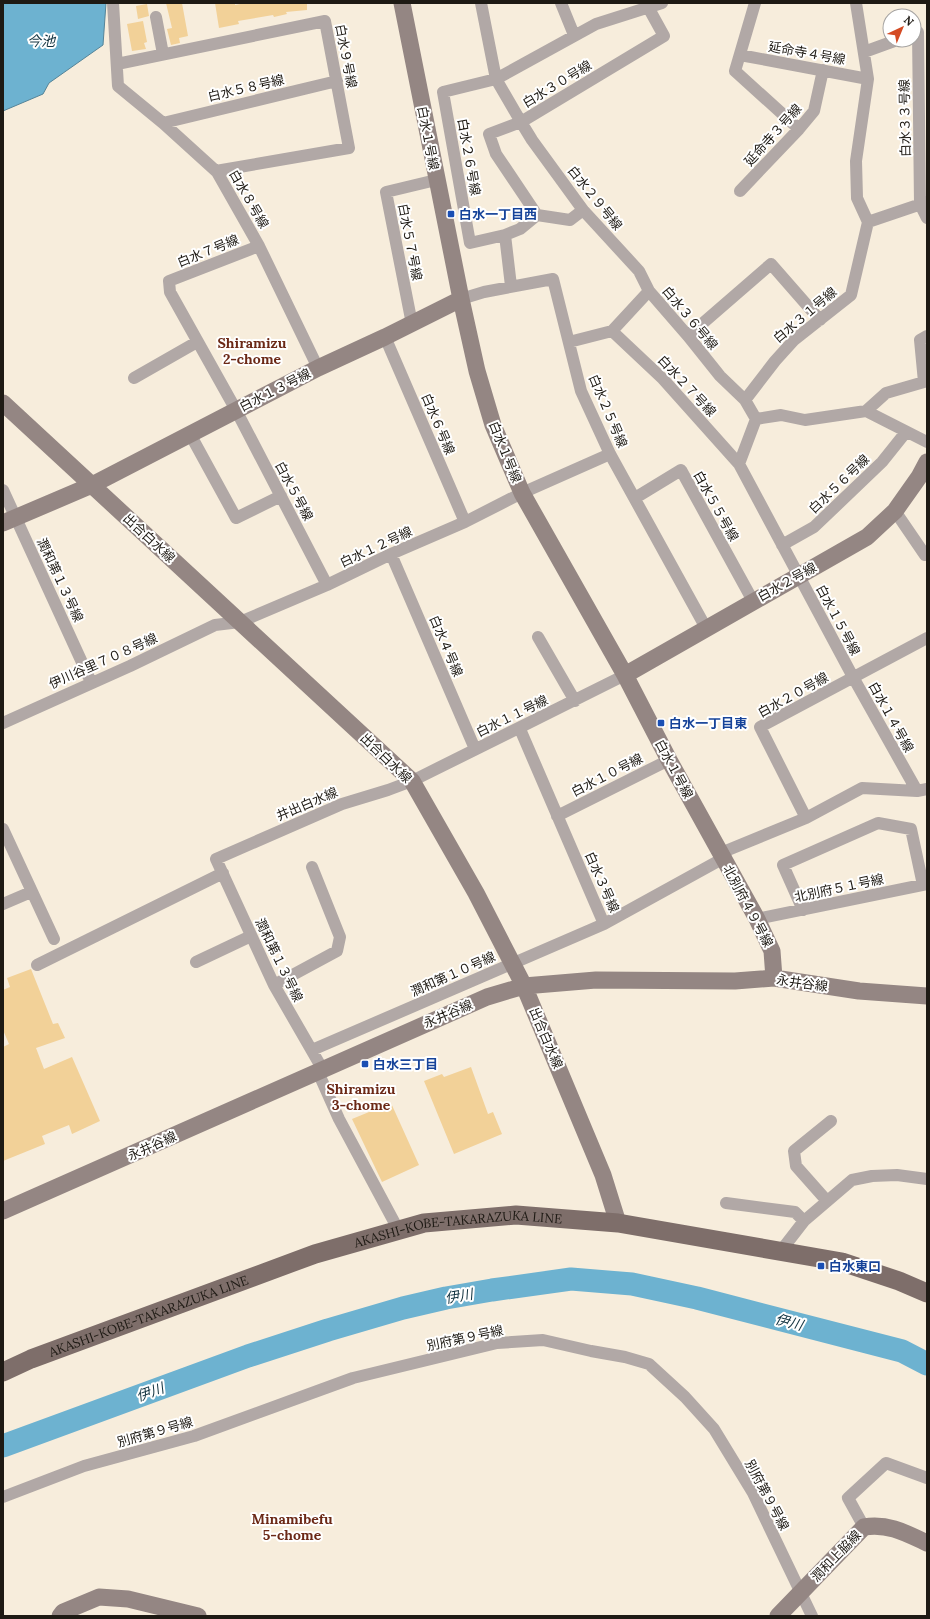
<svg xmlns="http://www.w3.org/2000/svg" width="930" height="1619" viewBox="0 0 930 1619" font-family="Lora,'Noto Sans JP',serif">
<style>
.water{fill:#6db2d0;stroke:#558498}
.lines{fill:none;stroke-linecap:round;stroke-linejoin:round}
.river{stroke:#6db2d0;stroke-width:23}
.building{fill:#f2d198}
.street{stroke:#b1a8a6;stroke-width:12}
.secondary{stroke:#948683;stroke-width:17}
.primary{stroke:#7e6e6a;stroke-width:19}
.transit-dot{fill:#1a4fb4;stroke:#fff;stroke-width:1.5}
.labels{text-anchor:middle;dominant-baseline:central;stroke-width:4;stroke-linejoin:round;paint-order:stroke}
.street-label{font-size:13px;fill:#1e1a14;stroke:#fff}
.transit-label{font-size:13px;font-weight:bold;fill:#164399;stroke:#fff;text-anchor:start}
.water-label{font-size:14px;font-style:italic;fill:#11323f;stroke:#fff}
.neighbourhood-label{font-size:14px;font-weight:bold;fill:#6b2816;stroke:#fff}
</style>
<rect width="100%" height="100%" fill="#f7eddc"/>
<!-- water -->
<path class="water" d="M 3,3 L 106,3 L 103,45 L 49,83 L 43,94 L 3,111 Z"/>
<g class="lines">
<!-- river -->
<path class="river" d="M 3,1446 L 248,1356 L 328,1330 L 403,1308 L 446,1298 L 492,1290 L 571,1279 L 632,1284 L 697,1298 L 902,1351 L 927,1364"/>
</g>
<!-- building -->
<path class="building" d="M 166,3 L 182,3 L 188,36 L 179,38 L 180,43 L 171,45 L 167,29 L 172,28 Z
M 215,3 L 235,3 L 235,5 L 245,3 L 307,3 L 307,10 L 286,12 L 287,14 L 274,17 L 273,15 L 238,21 L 239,24 L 219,28 Z
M 147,4 L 149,16 L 138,19 L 136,6 Z
M 143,21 L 147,42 L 144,43 L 146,49 L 132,51 L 127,24 Z
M 31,969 L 53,1024 L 58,1023 L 65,1038 L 36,1048 L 44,1069 L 72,1057 L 100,1121 L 72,1134 L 69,1125 L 42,1136 L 45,1144 L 3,1161 L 3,1047 L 9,1044 L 3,1030 L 3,990 L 10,987 L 7,978 Z
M 471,1067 L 488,1114 L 493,1112 L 502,1134 L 454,1154 L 424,1081 L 442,1074 L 444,1077 Z
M 391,1103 L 419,1165 L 382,1182 L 352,1119 Z"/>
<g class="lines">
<!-- street -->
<path class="street" d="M 113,3 L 118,86 L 163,123 L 217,172 L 259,246 L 318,368
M 481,3 L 496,79 L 521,122 L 664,36 L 648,7 L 647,3
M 561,3 L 574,35
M 755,3 L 735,71 L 799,129
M 856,3 L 868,79 L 856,161 L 857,198 L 868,222 L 851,295 L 794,340 L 775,361 L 745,400 L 756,419 L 739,464 L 853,677 L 917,791
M 156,17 L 163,54
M 918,32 L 920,204 L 927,218
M 864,52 L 897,40
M 740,55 L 868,79
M 117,64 L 325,21 L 349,148 L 216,171
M 163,123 L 337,81
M 740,191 L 799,129 L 814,111 L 823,70
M 537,215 L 496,154 L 489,134 L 521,122 L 532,140 L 583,210 L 639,271 L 649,291
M 868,222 L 927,202
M 505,235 L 520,229 L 537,215 L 570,220 L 583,210
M 259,246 L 169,281 L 170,292 L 236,410 L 327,585
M 511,286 L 505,235 L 470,243 L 443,92 L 496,79 L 596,24 L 662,3
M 461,299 L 484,292 L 553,279 L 581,391 L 610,454 L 706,628
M 412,324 L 386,192 L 436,180
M 612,331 L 663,379 L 739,464
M 688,336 L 771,264 L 820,320
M 385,337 L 465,522
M 569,342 L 612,331 L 649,291 L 688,336 L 720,376 L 745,400
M 134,378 L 197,342
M 866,411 L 886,393 L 924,382 L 920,340 L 927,336
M 756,419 L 781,415 L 805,420 L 866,411 L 927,442
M 190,434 L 236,518 L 281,496
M 3,490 L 91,682
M 635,498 L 681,470 L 753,601
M 895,511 L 925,555 L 927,553
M 782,545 L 814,527 L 882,462 L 906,432
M 391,554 L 475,749
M 538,637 L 575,701
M 3,723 L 130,666 L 215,625 L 240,622 L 327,585 L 391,554 L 465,522 L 522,493 L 610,454
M 520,729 L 604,924 L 722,859 L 728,850 L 806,818 L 862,788 L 917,791 L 927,789
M 557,816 L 669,760
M 806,818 L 760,727 L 927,638
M 3,829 L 54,939
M 3,904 L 31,892
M 803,910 L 783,865 L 878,823 L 911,829 L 923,885
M 757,919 L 927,884
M 196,962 L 251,936
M 37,965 L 223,873
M 274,985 L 337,951 L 340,937 L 312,867
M 312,1050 L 604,924
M 323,1070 L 274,985 L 216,859 L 342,804 L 388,790 L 412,781 L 625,675
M 318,1072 L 339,1119 L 399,1231
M 827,1201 L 796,1166 L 794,1151 L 831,1121
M 726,1203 L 795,1212 L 804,1221
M 780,1252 L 804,1221 L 852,1180 L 872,1176 L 897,1175 L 927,1179
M 3,1497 L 84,1466 L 194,1436 L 353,1378 L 497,1343 L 543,1340 L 591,1351 L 625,1357 L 649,1364 L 685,1397 L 714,1429 L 753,1493 L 812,1616
M 864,1527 L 848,1498 L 886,1463 L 927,1478"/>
<!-- secondary -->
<path class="secondary" d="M 402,3 L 461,299 L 477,371 L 493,425 L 522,493 L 625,675 L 669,760 L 757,919 L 772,951 L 774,978
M 3,403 L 412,781 L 476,893 L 524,986 L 603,1175 L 618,1223
M 3,523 L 92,485 L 318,368 L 385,337 L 461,299
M 625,675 L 867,537 L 895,511 L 919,477 L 927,462
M 3,1211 L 487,997 L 524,986 L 596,980 L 735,981 L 774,978 L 859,991 L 927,996
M 60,1616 L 63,1612 L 99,1597 L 128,1599 L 198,1616
M 778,1616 L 864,1527 C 888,1523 906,1533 927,1543"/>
<!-- primary -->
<path class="primary" id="s1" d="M 3,1372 L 31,1359 L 315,1254 L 424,1223 L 516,1215 L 618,1223 L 842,1262 L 899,1281 L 927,1293"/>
</g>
<!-- markers -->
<g class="transit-dot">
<rect x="447" y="210" width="8" height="8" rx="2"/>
<rect x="657" y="719" width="8" height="8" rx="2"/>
<rect x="361" y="1060" width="8" height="8" rx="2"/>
<rect x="817" y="1262" width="8" height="8" rx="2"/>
</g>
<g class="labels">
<!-- street labels -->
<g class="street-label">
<text transform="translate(807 53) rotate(10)">延命寺４号線</text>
<text transform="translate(346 56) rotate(79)">白水９号線</text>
<text transform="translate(557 84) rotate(-31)">白水３０号線</text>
<text transform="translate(246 88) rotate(-13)">白水５８号線</text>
<text transform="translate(905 118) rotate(-91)">白水３３号線</text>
<text transform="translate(773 135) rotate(-48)">延命寺３号線</text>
<text transform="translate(428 138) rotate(79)">白水１号線</text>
<text transform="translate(469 157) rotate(80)">白水２６号線</text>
<text transform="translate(595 198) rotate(51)">白水２９号線</text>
<text transform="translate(249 199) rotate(60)">白水８号線</text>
<text transform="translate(410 242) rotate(79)">白水５７号線</text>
<text transform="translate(208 251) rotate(-22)">白水７号線</text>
<text transform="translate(805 315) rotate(-40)">白水３１号線</text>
<text transform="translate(690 318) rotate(50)">白水３６号線</text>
<text transform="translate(687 386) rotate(47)">白水２７号線</text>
<text transform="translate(275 390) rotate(-27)">白水１３号線</text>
<text transform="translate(608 411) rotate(67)">白水２５号線</text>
<text transform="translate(438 424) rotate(67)">白水６号線</text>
<text transform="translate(505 452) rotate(68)">白水１号線</text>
<text transform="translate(839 484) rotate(-44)">白水５６号線</text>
<text transform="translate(294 491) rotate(62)">白水５号線</text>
<text transform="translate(716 506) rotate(61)">白水５５号線</text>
<text transform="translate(149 538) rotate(43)">出合白水線</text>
<text transform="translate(376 547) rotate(-25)">白水１２号線</text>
<text transform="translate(60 580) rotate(65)">潤和第１３号線</text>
<text transform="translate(787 582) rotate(-29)">白水２号線</text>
<text transform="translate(838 620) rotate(62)">白水１５号線</text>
<text transform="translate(446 646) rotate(67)">白水４号線</text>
<text transform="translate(103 661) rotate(-24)">伊川谷里７０８号線</text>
<text transform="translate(793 695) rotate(-29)">白水２０号線</text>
<text transform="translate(512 716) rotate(-26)">白水１１号線</text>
<text transform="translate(891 717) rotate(61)">白水１４号線</text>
<text transform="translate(386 758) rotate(44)">出合白水線</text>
<text transform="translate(674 769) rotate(62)">白水１号線</text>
<text transform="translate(607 775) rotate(-27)">白水１０号線</text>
<text transform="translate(307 804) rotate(-23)">井出白水線</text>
<text transform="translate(602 882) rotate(66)">白水３号線</text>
<text transform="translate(839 888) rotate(-12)">北別府５１号線</text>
<text transform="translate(748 906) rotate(62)">北別府４９号線</text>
<text transform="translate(279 960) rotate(64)">潤和第１３号線</text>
<text transform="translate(453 974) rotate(-24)">潤和第１０号線</text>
<text transform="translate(802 983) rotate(8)">永井谷線</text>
<text transform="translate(448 1014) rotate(-23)">永井谷線</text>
<text transform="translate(546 1038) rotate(67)">出合白水線</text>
<text transform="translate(152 1146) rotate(-24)">永井谷線</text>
<text stroke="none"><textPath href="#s1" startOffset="480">AKASHI-KOBE-TAKARAZUKA LINE</textPath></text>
<text stroke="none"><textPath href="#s1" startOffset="156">AKASHI-KOBE-TAKARAZUKA LINE</textPath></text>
<text transform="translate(465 1338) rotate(-12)">別府第９号線</text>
<text transform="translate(155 1432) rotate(-16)">別府第９号線</text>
<text transform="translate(767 1495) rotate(62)">別府第９号線</text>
<text transform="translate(836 1556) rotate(-46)">潤和上脇線</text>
</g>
<!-- transit labels -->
<g class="transit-label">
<text x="459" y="214">白水一丁目西</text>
<text x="669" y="723">白水一丁目東</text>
<text x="373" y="1064">白水三丁目</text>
<text x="829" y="1266">白水東口</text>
</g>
<!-- water labels -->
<g class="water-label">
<text x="41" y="41">今池</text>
<text transform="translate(459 1296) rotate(-10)">伊川</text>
<text transform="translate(789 1322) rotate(15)">伊川</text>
<text transform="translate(150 1392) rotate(-20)">伊川</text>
</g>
<!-- neighbourhood labels -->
<g class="neighbourhood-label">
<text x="252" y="343">Shiramizu<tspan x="252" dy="16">2-chome</tspan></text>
<text x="361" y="1089">Shiramizu<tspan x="361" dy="16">3-chome</tspan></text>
<text x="292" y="1519">Minamibefu<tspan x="292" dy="16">5-chome</tspan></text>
</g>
</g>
<!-- border -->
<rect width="930" height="1619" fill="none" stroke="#1e1a14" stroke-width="8"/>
<!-- north arrow -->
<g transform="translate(902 28) rotate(44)"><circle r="19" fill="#ffffff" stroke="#a5a3a1"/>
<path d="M0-3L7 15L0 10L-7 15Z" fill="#d44b24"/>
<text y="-6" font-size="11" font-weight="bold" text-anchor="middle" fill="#1e1a14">N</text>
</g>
</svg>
